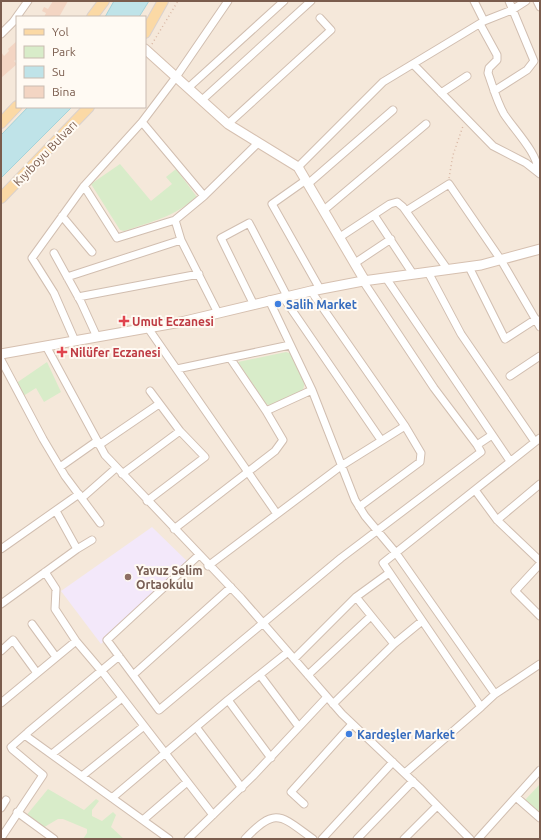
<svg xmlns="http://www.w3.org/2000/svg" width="541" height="840" viewBox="0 0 541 840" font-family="Ubuntu,sans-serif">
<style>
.residential{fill:#f5e8da;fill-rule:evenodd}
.education{fill:#f3e8fa}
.green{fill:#d8ecc9}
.water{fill:#bfe3e8;stroke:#a5d3da}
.building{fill:#f3d5c3}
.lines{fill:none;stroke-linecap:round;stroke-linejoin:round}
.street-casing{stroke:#d1beb0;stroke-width:9}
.secondary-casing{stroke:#d6c0b0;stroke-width:11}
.primary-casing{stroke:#dad1cd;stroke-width:12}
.path{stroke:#d9b8a5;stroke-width:1.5;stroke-dasharray:1 3;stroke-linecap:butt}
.street{stroke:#fff;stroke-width:7}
.secondary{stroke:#fff;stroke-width:9}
.primary{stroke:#fbd9a5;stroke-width:10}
.shop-dot{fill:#3f7fe0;stroke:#fffaf3;stroke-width:1.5}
.health-dot{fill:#e0444e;stroke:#fffaf3;stroke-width:1.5}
.education-dot{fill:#8d6e63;stroke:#fffaf3;stroke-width:1.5}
.labels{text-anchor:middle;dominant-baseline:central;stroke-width:4;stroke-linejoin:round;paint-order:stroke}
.street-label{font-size:12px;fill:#7a5c4d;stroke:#fffaf3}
.shop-label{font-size:12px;font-weight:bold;fill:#366cbe;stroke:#fffaf3;text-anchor:start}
.health-label{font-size:12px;font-weight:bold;fill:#be3a42;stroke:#fffaf3;text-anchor:start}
.education-label{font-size:12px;font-weight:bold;fill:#785e54;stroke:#fffaf3;text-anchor:start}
</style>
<rect width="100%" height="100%" fill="#fdf6ec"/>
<!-- residential -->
<path class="residential" d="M 1,1 L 540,1 L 540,839 L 1,839 ZM 17,17 L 145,17 L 145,107 L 17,107 Z"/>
<!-- education -->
<path class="education" d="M 152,527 L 190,564 L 101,644 L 61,591 Z"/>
<!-- green -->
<path class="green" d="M 120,164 L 151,201 L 172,184 L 166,177 L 176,169 L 197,197 C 173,217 154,221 124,231 L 120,230 L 91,184 Z
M 286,352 L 293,354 L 305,382 L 303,390 L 271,406 L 266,404 L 238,362 Z
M 47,362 L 61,392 L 44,402 L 36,388 L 20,398 L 12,386 Z
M 540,784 L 540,813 L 525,800 Z
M 48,789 L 84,810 L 96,799 L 99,801 L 92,810 L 92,816 L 102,821 L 113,812 L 116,815 L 111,827 L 124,839 L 83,839 L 87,833 L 87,829 L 63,819 L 58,819 L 41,829 L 25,817 Z"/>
<!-- water -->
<path class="water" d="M 114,1 L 149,1 L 139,17 L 105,17 Z
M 28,107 L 72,107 L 1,178 L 1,135 Z"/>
<!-- building -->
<path class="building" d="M 53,1 L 68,1 L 59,17 L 44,17 L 46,13 L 42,11 L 44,7 L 48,9 Z
M 17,41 L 17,59 L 14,61 L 17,64 L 1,78 L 1,52 L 4,56 L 9,51 L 8,49 Z"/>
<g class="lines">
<defs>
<path id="street" d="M 474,1 L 484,21
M 537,1 L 540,7
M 480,24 L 497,55 L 497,60 L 489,68 L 488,73 C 493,87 497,102 504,114 C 512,127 541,157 537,171
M 1,34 L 13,22 L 28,1
M 414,65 L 493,146 L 526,163 L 540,174
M 188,88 L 284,1
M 494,91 L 527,70 L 534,61 L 509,1
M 441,93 L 467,76
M 202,100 L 311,1
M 142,122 L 204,196
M 228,124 L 331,30 L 320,18
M 298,167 L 383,82 L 484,21 L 512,10 L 526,1
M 306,180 L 272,204 L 320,289
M 309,183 L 393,110
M 84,186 L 117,238 L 175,220 L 204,196 L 258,143
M 324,210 L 426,124
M 406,211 L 449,184 L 501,260 L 540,327
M 374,215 L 413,274
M 62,216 L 92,252
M 175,220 L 181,240
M 340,237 L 390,204 L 397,202 L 403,207 L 448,270
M 54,253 L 81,302 L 97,337
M 355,263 L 391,239
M 469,267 L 505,339 L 536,319
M 428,272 L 461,334 L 535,442
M 67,277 L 181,240 L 218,313
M 386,278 L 510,461
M 363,281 L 434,388 L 477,445 L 492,435
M 78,297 L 199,274
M 283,297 L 381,440
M 269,300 L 312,390 L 355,500 L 365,516 L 396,553 L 495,694
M 254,305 L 221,238 L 249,223 L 287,296
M 148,328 L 277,514
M 75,341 L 54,293 L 32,258 L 84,186 L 142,122 L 176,77 L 228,1
M 46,346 L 105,455 L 241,598 L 342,714 L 420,788 L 470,839
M 230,358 L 266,411
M 1,360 L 43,439 L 65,476 L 100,523
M 177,369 L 290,345
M 510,376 L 540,356
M 99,445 L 159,404
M 60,467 L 97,441
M 122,474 L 180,431 L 150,391
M 540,484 L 497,520 L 540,561
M 475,490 L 497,520
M 82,498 L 116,468
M 147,501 L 205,457 L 180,431
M 359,507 L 420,462 L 421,453 L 405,426
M 56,511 L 77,549
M 174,529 L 275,451 L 283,440 L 266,411 L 312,390
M 1,549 L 79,494
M 199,555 L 107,640 L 159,710 L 341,558 L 481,452 L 477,445
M 540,564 L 515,591 L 540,616
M 208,566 L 341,466 L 405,426 L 311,291
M 45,572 L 56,589 L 55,609 L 76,641 L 104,674 L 213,815
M 356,597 L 394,644
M 1,604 L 77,549 L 92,540
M 32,624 L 56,657
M 1,651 L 13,640 L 37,673
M 119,656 L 28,732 L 26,736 L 169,839
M 294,659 L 356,597 L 389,573
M 133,675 L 231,587
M 260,675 L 299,727
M 308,675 L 371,616
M 228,700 L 271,758
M 1,703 L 76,641
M 333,704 L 394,644 L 422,621
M 481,707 L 495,694 L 540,664
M 196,727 L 242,788
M 52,754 L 122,698
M 405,773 L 481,707 L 383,563 L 540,438
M 82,776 L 144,726
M 516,797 L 540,818
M 112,798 L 228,700 L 288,652
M 304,804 L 291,792 L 352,724
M 1,808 L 6,800
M 17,812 L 54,839
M 143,820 L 187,782
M 1,838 L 43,775 L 12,749 L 11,747 L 28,732
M 188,839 L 253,776 L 327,697
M 245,839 C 276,806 281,816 313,839
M 322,839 L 393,762
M 357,839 L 413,781
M 404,839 L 437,806
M 478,839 L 540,770"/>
<path id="secondary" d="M 145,49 L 228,124 L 298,167 L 365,281
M 1,354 L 181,322 L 311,291 L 363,281 L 481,265 L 540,249"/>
<path id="primary" d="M 92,17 L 104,1
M 145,33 L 163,1
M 1,123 L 17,106
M 1,198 L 89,107"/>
</defs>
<!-- street casing -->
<use href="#street" class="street-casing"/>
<!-- secondary casing -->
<use href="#secondary" class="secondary-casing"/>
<!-- primary casing -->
<use href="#primary" class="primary-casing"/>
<!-- path -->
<path class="path" d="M 152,44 L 178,1
M 449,178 L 453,155 L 463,126"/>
<!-- street -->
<use href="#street" class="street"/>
<!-- secondary -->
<use href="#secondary" class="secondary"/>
<!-- primary -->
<use href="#primary" class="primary"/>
</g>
<!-- markers -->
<g class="shop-dot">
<circle cx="278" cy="304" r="4"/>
<circle cx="349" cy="734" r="4"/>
</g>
<g class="health-dot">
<path d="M122 315h4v4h4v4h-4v4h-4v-4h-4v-4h4z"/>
<path d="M60 346h4v4h4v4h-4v4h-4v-4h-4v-4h4z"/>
</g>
<circle class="education-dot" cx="128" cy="577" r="4"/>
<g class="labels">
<!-- street labels -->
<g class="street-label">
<text transform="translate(45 153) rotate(-46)">Kıyıboyu Bulvarı</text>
</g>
<!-- shop labels -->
<g class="shop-label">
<text x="286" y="304">Salih Market</text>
<text x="357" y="734">Kardeşler Market</text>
</g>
<!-- health labels -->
<g class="health-label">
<text x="132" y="321">Umut Eczanesi</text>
<text x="70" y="352">Nilüfer Eczanesi</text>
</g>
<!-- education labels -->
<g class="education-label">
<text x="136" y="570">Yavuz Selim<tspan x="136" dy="14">Ortaokulu</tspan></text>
</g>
</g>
<!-- border -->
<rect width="541" height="840" fill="none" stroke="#7a5c4d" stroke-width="4"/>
<!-- legend -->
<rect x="16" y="16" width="130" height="92" fill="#fffaf3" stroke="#cabbb1"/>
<rect x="24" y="29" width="20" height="6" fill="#fbd9a5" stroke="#cabbb1"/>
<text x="52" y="36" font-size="12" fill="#7a5c4d">Yol</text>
<rect x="24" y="46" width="20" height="12" fill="#d8ecc9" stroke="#cabbb1"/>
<text x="52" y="56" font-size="12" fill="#7a5c4d">Park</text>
<rect x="24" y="66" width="20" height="12" fill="#bfe3e8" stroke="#cabbb1"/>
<text x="52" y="76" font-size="12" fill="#7a5c4d">Su</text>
<rect x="24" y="86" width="20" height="12" fill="#f3d5c3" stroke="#cabbb1"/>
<text x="52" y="96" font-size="12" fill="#7a5c4d">Bina</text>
</svg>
